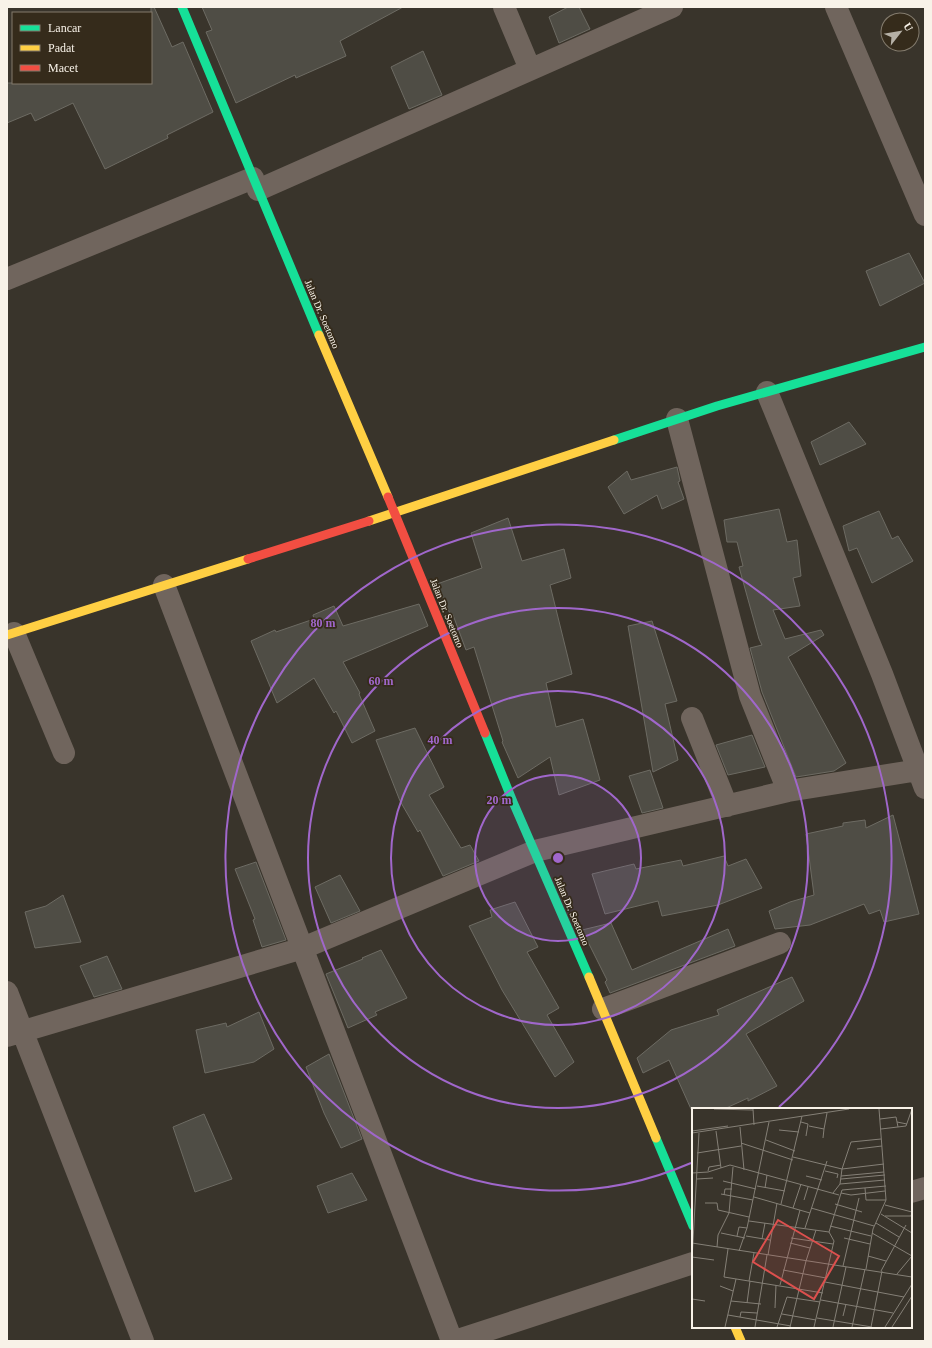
<svg xmlns="http://www.w3.org/2000/svg" width="932" height="1348" viewBox="0 0 932 1348" font-family="Georgia,serif">
<style>
.building{fill:#4f4d45;stroke:#6d6b63}
.lines{fill:none;stroke-linecap:round;stroke-linejoin:round}
.street{stroke:#70655d;stroke-width:22}
.fast{stroke:#16e098;stroke-width:9}
.slow{stroke:#ffcf43;stroke-width:9}
.jam{stroke:#f24e42;stroke-width:9}
.ring{fill:none;stroke:#a067cb;stroke-width:2}
.labels{text-anchor:middle;dominant-baseline:central;stroke-width:3.5;stroke-linejoin:round;paint-order:stroke}
.street-label{font-size:10px;fill:#f8f2e8;stroke:#352b1b}
.inset-road{fill:none;stroke:#858077;stroke-width:1}
.view{fill:#dd504e;fill-opacity:0.15;stroke:#dd504e;stroke-width:2}
.inset-edge{fill:none;stroke:#f8f2e8;stroke-width:2}
.centre{fill:#a067cb;stroke:#352b1b;stroke-width:2}
.ring-label{font-size:12px;text-anchor:middle;font-weight:bold;fill:#a067cb;stroke:#352b1b;stroke-width:3.5;stroke-linejoin:round;paint-order:stroke}
</style>
<rect width="100%" height="100%" fill="#39342b"/>
<!-- building -->
<path class="building" d="M 151,7 L 154,7 L 172,47 L 183,42 L 213,112 L 167,135 L 168,138 L 105,169 L 73,103 L 35,121 L 31,113 L 7,123 L 7,83 L 151,83 Z
M 202,7 L 403,7 L 340,41 L 346,56 L 296,78 L 295,75 L 236,103 L 206,32 L 212,30 Z
M 568,7 L 579,7 L 590,29 L 559,43 L 549,17 Z
M 423,51 L 442,95 L 409,109 L 391,67 Z
M 909,253 L 925,283 L 880,306 L 866,271 Z
M 849,422 L 866,444 L 820,465 L 811,442 Z
M 677,467 L 680,481 L 678,482 L 684,499 L 662,509 L 657,495 L 624,514 L 608,487 L 627,471 L 631,480 Z
M 779,509 L 787,542 L 797,540 L 801,576 L 793,578 L 800,606 L 773,610 L 785,639 L 821,630 L 824,635 L 788,657 L 846,763 L 834,771 L 796,777 L 762,692 L 750,648 L 762,645 L 759,639 L 739,567 L 743,566 L 737,542 L 727,542 L 724,520 Z
M 879,511 L 892,539 L 898,536 L 913,561 L 872,583 L 857,548 L 849,551 L 843,526 Z
M 508,518 L 522,561 L 564,549 L 571,578 L 550,585 L 572,674 L 546,683 L 556,727 L 583,719 L 600,780 L 559,795 L 550,757 L 518,778 L 502,742 L 503,741 L 474,647 L 466,650 L 453,615 L 451,616 L 437,584 L 482,568 L 471,533 Z
M 419,604 L 428,626 L 343,662 L 360,693 L 359,694 L 375,731 L 352,743 L 336,711 L 334,713 L 314,678 L 277,703 L 251,641 L 275,630 L 276,632 L 314,619 L 313,615 L 334,606 L 343,626 Z
M 652,621 L 677,701 L 665,704 L 678,760 L 653,772 L 628,626 Z
M 415,728 L 444,787 L 429,795 L 461,848 L 470,845 L 479,861 L 443,876 L 420,830 L 418,832 L 400,801 L 376,740 Z
M 752,735 L 765,767 L 728,775 L 716,745 Z
M 650,770 L 663,808 L 642,813 L 629,776 Z
M 893,815 L 919,914 L 884,922 L 880,910 L 869,914 L 864,904 L 810,925 L 775,929 L 769,911 L 790,902 L 814,895 L 806,834 L 843,826 L 843,823 L 865,820 L 866,828 Z
M 724,856 L 728,866 L 746,859 L 762,888 L 718,905 L 662,916 L 658,901 L 605,914 L 592,874 L 634,864 L 636,869 L 681,860 L 683,866 Z
M 256,862 L 286,940 L 262,947 L 253,920 L 255,919 L 235,869 Z
M 340,875 L 360,911 L 331,923 L 315,887 Z
M 63,895 L 81,942 L 35,948 L 25,912 L 46,906 Z
M 515,902 L 538,947 L 527,952 L 559,1008 L 547,1015 L 574,1062 L 555,1077 L 502,990 L 469,926 L 492,917 L 490,910 Z
M 611,923 L 632,970 L 728,929 L 735,946 L 610,993 L 605,982 L 607,980 L 582,930 Z
M 381,950 L 407,998 L 375,1012 L 377,1015 L 348,1028 L 326,974 L 363,959 L 362,958 Z
M 107,956 L 122,989 L 94,997 L 80,966 Z
M 792,977 L 804,1001 L 746,1034 L 777,1086 L 748,1101 L 748,1098 L 724,1109 L 691,1109 L 669,1060 L 643,1073 L 637,1058 L 671,1030 L 719,1015 L 717,1010 Z
M 259,1012 L 274,1049 L 254,1062 L 205,1073 L 196,1030 L 226,1023 L 227,1027 Z
M 329,1054 L 362,1139 L 341,1148 L 324,1113 L 306,1067 Z
M 204,1114 L 232,1179 L 195,1192 L 173,1127 Z
M 352,1173 L 367,1200 L 328,1213 L 317,1186 Z"/>
<g class="lines">
<!-- street -->
<path class="street" d="M 504,7 L 530,69
M 836,7 L 925,215
M 258,190 L 672,7
M 7,279 L 253,178
M 767,392 L 882,674 L 925,788
M 677,419 L 750,696 L 788,791
M 164,585 L 452,1341
M 14,633 L 64,753
M 692,718 L 727,806
M 7,992 L 143,1341
M 603,1009 L 780,943
M 7,1036 L 303,948 L 535,851 L 788,791 L 925,769
M 911,1192 L 925,1188
M 455,1341 L 693,1263"/>
<!-- fast -->
<path class="fast" d="M 182,7 L 319,335
M 614,440 L 717,406 L 925,347
M 485,733 L 513,802 L 589,977
M 656,1138 L 693,1226"/>
<!-- slow -->
<path class="slow" d="M 319,335 L 388,497
M 369,521 L 614,440
M 7,635 L 248,559
M 589,977 L 656,1138
M 735,1327 L 741,1341"/>
<!-- jam -->
<path class="jam" d="M 388,497 L 485,733
M 248,559 L 369,521"/>
</g>
<!-- distance rings -->
<circle cx="558" cy="858" r="83" fill="#a067cb" fill-opacity=".12"/>
<g class="ring">
<circle cx="558" cy="858" r="83"/>
<circle cx="558" cy="858" r="167"/>
<circle cx="558" cy="858" r="250"/>
<path d="M691 1163A333 333 0 1 1 779 1107"/>
</g>
<g class="labels">
<!-- street labels -->
<g class="street-label">
<text transform="translate(322 314) rotate(67)">Jalan Dr. Soetomo</text>
<text transform="translate(447 613) rotate(68)">Jalan Dr. Soetomo</text>
<text transform="translate(572 911) rotate(67)">Jalan Dr. Soetomo</text>
</g>
</g>
<!-- overview -->
<g transform="translate(692 1108)">
<rect width="220" height="220" fill="#39342b"/>
<path class="inset-road" d="M 22,1 L 61,2M 61,1 L 62,17M 188,11 L 204,9 L 205,14M 109,14 L 116,16 L 114,28M 117,18 L 132,21 L 131,30M 48,19 L 52,62M 206,19 L 205,14 L 215,16M 132,21 L 135,5M 189,21 L 214,18 L 220,1M 87,22 L 107,24M 0,23 L 36,18M 24,23 L 29,60M 0,25 L 157,1M 74,32 L 103,43M 49,35 L 101,52M 165,41 L 190,38M 5,45 L 49,38M 101,49 L 150,61 L 192,56M 16,63 L 17,59 L 29,57M 133,63 L 146,66 L 145,70M 0,65 L 16,64 L 38,57 L 147,87M 114,68 L 130,72M 149,68 L 192,64M 5,71 L 21,70M 149,71 L 193,67M 31,73 L 64,81M 148,76 L 150,61 L 159,34 L 189,31M 65,78 L 93,83M 73,80 L 75,67M 173,80 L 174,92 L 194,92M 141,85 L 148,76 L 193,72M 149,85 L 159,87 L 193,83M 29,86 L 61,92M 32,87 L 33,81 L 40,81M 62,89 L 118,105M 112,92 L 116,79M 13,95 L 25,95 L 26,102 L 57,109M 89,96 L 110,8M 143,96 L 170,104M 101,100 L 109,76M 119,100 L 182,118M 189,106 L 220,125M 193,108 L 219,108 L 220,104 L 193,97M 57,113 L 137,124 L 150,82 L 194,78M 184,115 L 207,129M 138,118 L 179,128M 113,120 L 135,53M 29,125 L 53,130M 180,125 L 220,148M 45,128 L 47,119 L 55,120M 54,128 L 78,132M 99,130 L 141,136M 152,130 L 178,136M 70,131 L 73,115M 0,135 L 220,169M 98,135 L 118,140M 25,139 L 26,127 L 37,105 L 41,59M 36,141 L 32,169 L 131,185M 47,143 L 55,120 L 77,14M 76,147 L 85,95M 176,148 L 194,153M 0,149 L 22,152M 0,151 L 7,25M 151,158 L 167,90M 174,161 L 181,121 L 194,92 L 187,1M 91,162 L 134,170M 189,163 L 214,117M 205,166 L 220,148M 57,173 L 62,145M 133,174 L 212,189M 88,177 L 108,102M 28,178 L 41,183M 0,191 L 13,193M 129,192 L 201,205M 39,193 L 69,196M 55,195 L 58,173M 83,200 L 84,177M 90,206 L 124,212M 36,207 L 99,218M 151,208 L 154,196M 48,209 L 49,204 L 65,205M 125,210 L 180,219M 33,219 L 44,171M 63,219 L 75,147M 85,219 L 95,189 L 128,194M 98,219 L 114,153 L 124,122M 122,219 L 142,133 L 137,124M 141,219 L 154,159M 160,219 L 173,161M 179,219 L 190,163M 193,219 L 220,176M 200,219 L 220,188"/>
<path class="view" d="M 86,112 L 147,148 L 122,191 L 61,154 Z"/>
<rect width="220" height="220" class="inset-edge"/>
</g>
<circle cx="558" cy="858" r="6" class="centre"/>
<g class="ring-label">
<text x="323" y="627">80 m</text>
<text x="381" y="685">60 m</text>
<text x="440" y="744">40 m</text>
<text x="499" y="804">20 m</text>
</g>
<!-- border -->
<rect width="932" height="1348" fill="none" stroke="#f8f2e8" stroke-width="16"/>
<!-- legend -->
<rect x="12" y="12" width="140" height="72" fill="#352b1b" stroke="#837b6d"/>
<rect x="20" y="25" width="20" height="6" fill="#16e098" stroke="#837b6d"/>
<text x="48" y="32" font-size="12" fill="#f8f2e8">Lancar</text>
<rect x="20" y="45" width="20" height="6" fill="#ffcf43" stroke="#837b6d"/>
<text x="48" y="52" font-size="12" fill="#f8f2e8">Padat</text>
<rect x="20" y="65" width="20" height="6" fill="#f24e42" stroke="#837b6d"/>
<text x="48" y="72" font-size="12" fill="#f8f2e8">Macet</text>
<!-- north arrow -->
<g transform="translate(900 32) rotate(59)"><circle r="19" fill="#352b1b" stroke="#837b6d"/>
<path d="M0-3L7 15L0 10L-7 15Z" fill="#b5b0a6"/>
<text y="-6" font-size="11" font-weight="bold" text-anchor="middle" fill="#f8f2e8">U</text>
</g>
</svg>
